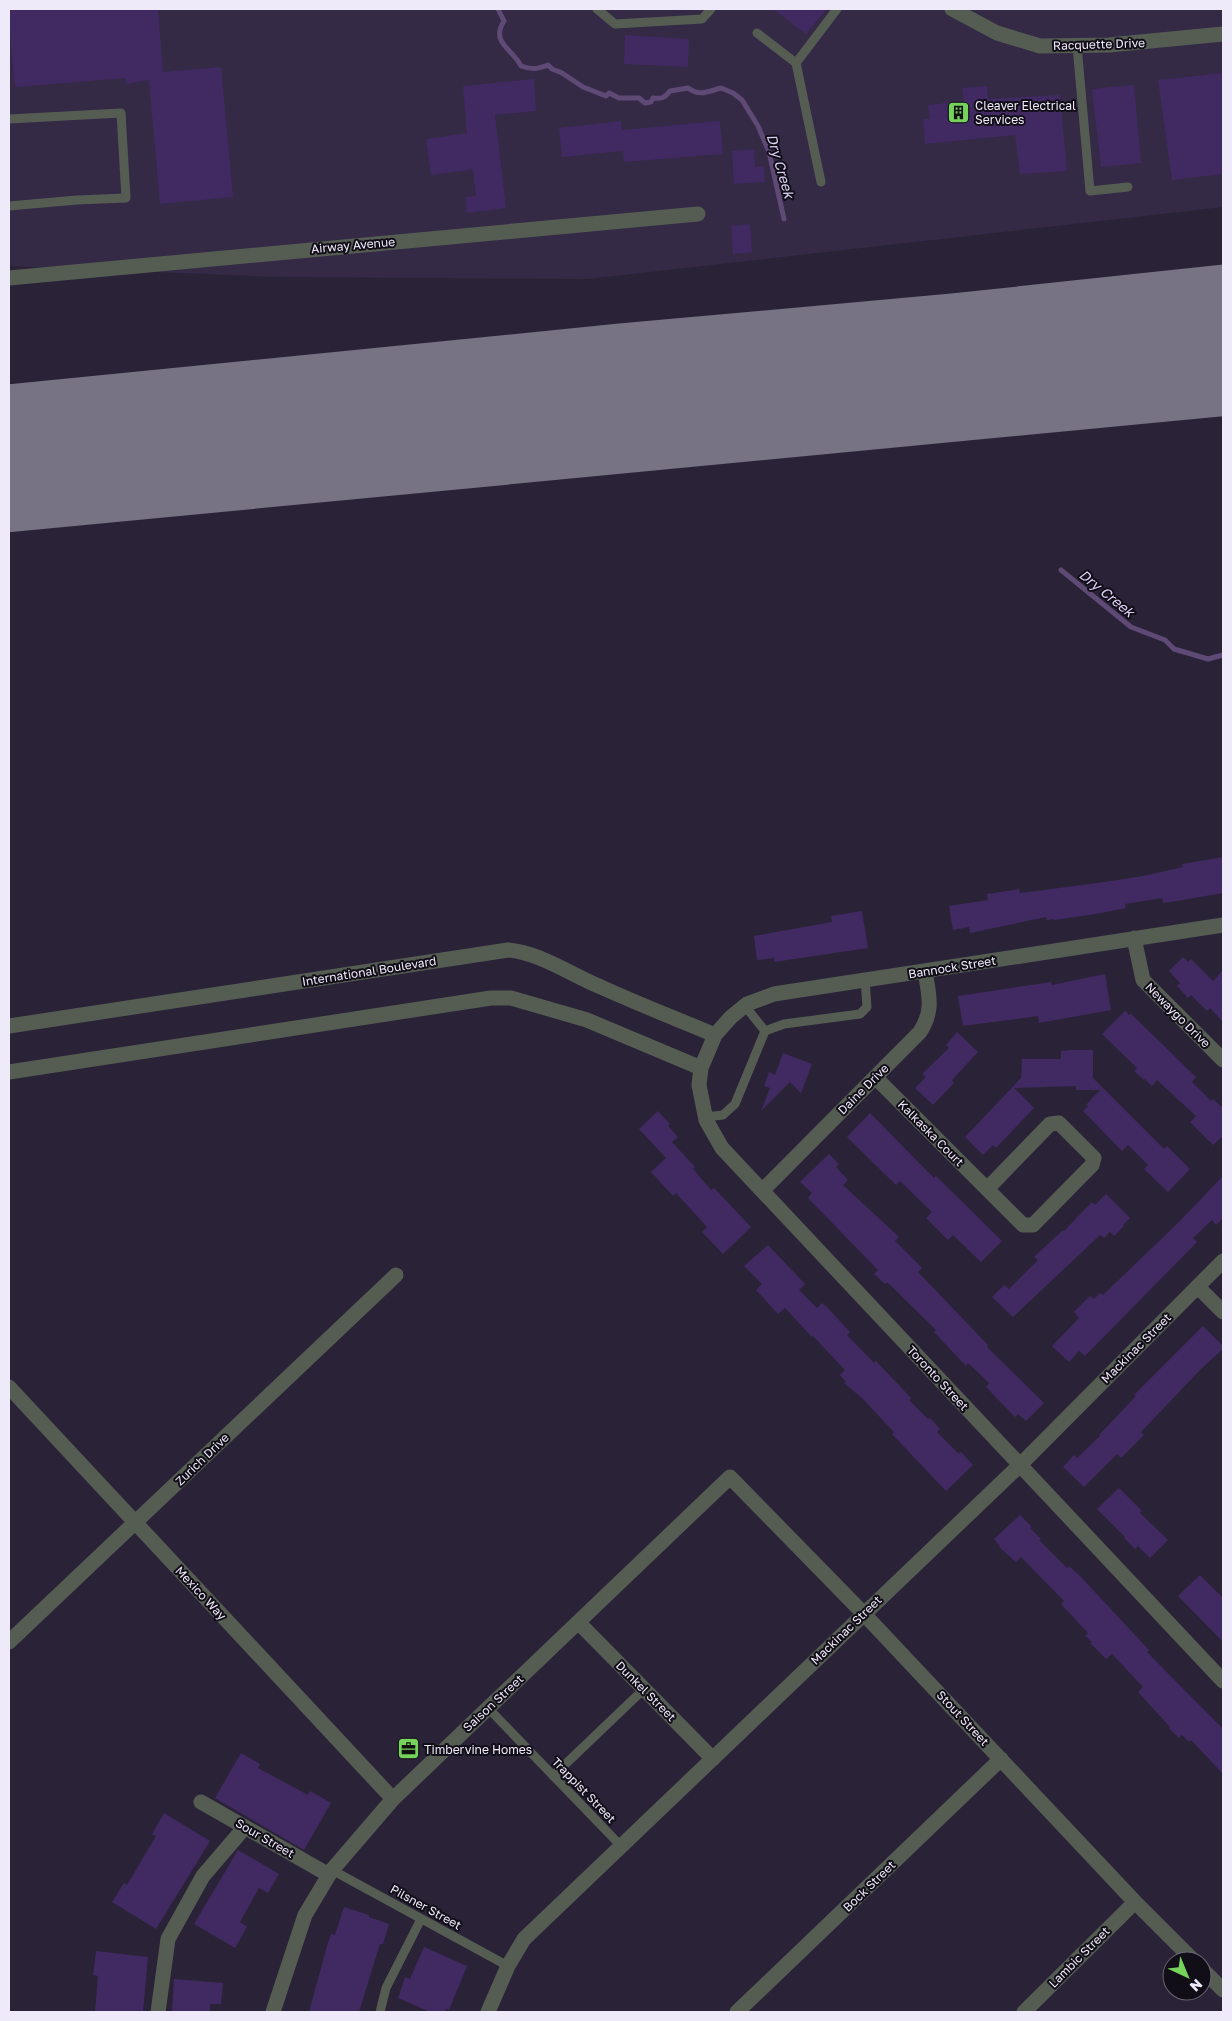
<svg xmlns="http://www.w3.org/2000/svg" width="1232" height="2021" viewBox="0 0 1232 2021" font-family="'Golos Text',sans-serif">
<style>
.built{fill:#342a46}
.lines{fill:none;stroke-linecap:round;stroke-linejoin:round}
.stream{stroke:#5e4a75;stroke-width:5}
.taxiway{stroke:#787285;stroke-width:45}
.runway{stroke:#787285;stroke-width:112}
.building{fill:#412962}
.lane{stroke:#555d53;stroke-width:9}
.street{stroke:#555d53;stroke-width:15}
.labels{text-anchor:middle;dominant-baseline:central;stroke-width:4;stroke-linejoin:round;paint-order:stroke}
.street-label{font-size:12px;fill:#efeaf9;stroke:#110e18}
.poi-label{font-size:12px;fill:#efeaf9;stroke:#110e18;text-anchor:start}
.water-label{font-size:14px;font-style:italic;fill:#dcd0f5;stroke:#110e18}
</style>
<rect width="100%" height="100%" fill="#2a2338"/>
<!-- built -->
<path class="built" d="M 9,9 L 1223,9 L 1223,207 L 588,279 L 280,277 L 9,266 Z"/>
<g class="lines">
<!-- stream -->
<path class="stream" d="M 498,9 L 504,21 C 490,43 513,49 521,66 C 532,70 538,69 548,65 L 552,69 L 562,73 L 583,87 L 606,96 L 609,93 L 619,98 L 639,98 L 645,103 L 651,102 L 653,98 C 661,99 665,98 670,91 L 688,88 C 700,97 709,91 721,88 L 733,93 L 742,100 L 758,126 L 769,152 L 784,219
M 1061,570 L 1131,627 L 1165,640 L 1174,649 L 1208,659 L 1223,655"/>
<!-- taxiway -->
<path class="taxiway" d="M 9,407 L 621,346 L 953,316 L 1223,287"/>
<!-- runway -->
<path class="runway" d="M 9,476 L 1223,360"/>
</g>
<!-- building -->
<path class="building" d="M 9,9 L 158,9 L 163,72 L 221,67 L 233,197 L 160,204 L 149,80 L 126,84 L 125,78 L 15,87 L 9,26 Z
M 773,9 L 826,9 L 806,34 Z
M 625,35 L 689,39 L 688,67 L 624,64 Z
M 1223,73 L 1223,174 L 1172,180 L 1158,80 Z
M 534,79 L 536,111 L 495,115 L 506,208 L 467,213 L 466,197 L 476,196 L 473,169 L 431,175 L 426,139 L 467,133 L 463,86 Z
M 1134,85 L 1141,163 L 1101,167 L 1092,89 Z
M 987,86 L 988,99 L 1060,95 L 1067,171 L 1020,174 L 1015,135 L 925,144 L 923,119 L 930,119 L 928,105 L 964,101 L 962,88 Z
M 621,121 L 622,130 L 720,121 L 723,154 L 624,162 L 623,151 L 562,157 L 559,128 Z
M 754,149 L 755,167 L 764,166 L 765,182 L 734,184 L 732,151 Z
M 750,224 L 752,252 L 733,254 L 731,226 Z
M 1223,857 L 1223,893 L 1171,902 L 1163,903 L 1162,898 L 1125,904 L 1126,908 L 1096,914 L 1054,920 L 1054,919 L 1046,920 L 1046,917 L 970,933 L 969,927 L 953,930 L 949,906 L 988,900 L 987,894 L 1019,889 L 1020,893 L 1098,883 L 1143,876 L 1183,867 L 1182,864 Z
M 862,911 L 868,948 L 774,962 L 774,958 L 757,960 L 754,936 L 832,922 L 831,916 Z
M 1183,957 L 1188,962 L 1191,959 L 1213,981 L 1223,970 L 1223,1022 L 1210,1008 L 1207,1011 L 1191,995 L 1188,998 L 1177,986 L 1180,983 L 1169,971 Z
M 1105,974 L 1111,1010 L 1039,1023 L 1038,1016 L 963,1026 L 958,996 L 1051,982 L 1052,985 Z
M 1125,1011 L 1129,1015 L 1131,1014 L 1196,1077 L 1192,1082 L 1211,1101 L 1213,1099 L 1223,1108 L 1223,1136 L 1213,1145 L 1190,1122 L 1196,1116 L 1157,1080 L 1152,1086 L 1145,1079 L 1144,1080 L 1134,1071 L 1137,1068 L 1102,1034 Z
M 957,1032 L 978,1052 L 952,1080 L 954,1083 L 933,1105 L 915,1088 L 926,1077 L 922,1074 L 949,1048 L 946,1045 Z
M 1070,1050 L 1093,1050 L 1093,1078 L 1164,1149 L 1167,1146 L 1190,1169 L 1168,1192 L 1144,1169 L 1148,1165 L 1128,1145 L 1122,1151 L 1083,1111 L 1088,1106 L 1086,1105 L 1100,1090 L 1076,1090 L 1076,1086 L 1014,1088 L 1034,1108 L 996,1148 L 993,1145 L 983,1155 L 965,1137 L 1021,1078 L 1022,1059 L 1061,1059 L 1061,1051 Z
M 783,1053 L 812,1064 L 801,1093 L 790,1082 L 761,1111 L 770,1088 L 764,1086 L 769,1072 L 775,1075 Z
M 658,1111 L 670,1124 L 668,1126 L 678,1137 L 672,1142 L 695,1167 L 693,1169 L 711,1190 L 714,1188 L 751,1227 L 723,1254 L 702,1232 L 707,1227 L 676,1193 L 673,1196 L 651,1172 L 666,1158 L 639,1129 Z
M 870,1113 L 934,1178 L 936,1176 L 1002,1241 L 981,1262 L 953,1235 L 948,1240 L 926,1218 L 932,1212 L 900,1181 L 896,1185 L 847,1137 Z
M 829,1154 L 839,1164 L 836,1167 L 848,1180 L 843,1185 L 899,1237 L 895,1241 L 922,1268 L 918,1272 L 988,1345 L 987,1347 L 1044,1403 L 1026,1421 L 1018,1414 L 1015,1417 L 986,1387 L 989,1383 L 968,1363 L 966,1366 L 934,1332 L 936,1330 L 887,1282 L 885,1284 L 874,1274 L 878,1270 L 808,1198 L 812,1193 L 800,1182 Z
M 1223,1176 L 1223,1218 L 1216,1225 L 1212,1220 L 1193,1238 L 1197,1242 L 1085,1356 L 1079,1351 L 1069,1362 L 1052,1346 L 1079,1318 L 1074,1312 L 1090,1296 L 1094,1299 L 1100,1293 L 1103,1295 L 1178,1223 Z
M 1106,1194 L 1130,1218 L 1123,1225 L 1124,1226 L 1114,1236 L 1110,1232 L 1104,1238 L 1100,1235 L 1013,1317 L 992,1297 L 1004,1285 L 1009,1289 L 1038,1260 L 1034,1257 L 1063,1230 L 1064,1231 L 1092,1202 L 1095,1205 Z
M 768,1245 L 805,1284 L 799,1290 L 817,1308 L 822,1303 L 827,1307 L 850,1332 L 847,1335 L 874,1363 L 876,1361 L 911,1398 L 909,1400 L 928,1419 L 930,1418 L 940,1429 L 937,1432 L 959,1454 L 961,1452 L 973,1465 L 946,1491 L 892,1434 L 894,1432 L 862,1398 L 844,1383 L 846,1382 L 840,1375 L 845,1370 L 813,1336 L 812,1337 L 785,1308 L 778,1314 L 756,1290 L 762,1284 L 744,1266 Z
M 1203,1326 L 1223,1346 L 1223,1349 L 1201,1369 L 1141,1432 L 1144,1435 L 1121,1458 L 1117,1454 L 1084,1487 L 1063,1467 L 1074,1455 L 1077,1458 L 1100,1436 L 1099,1435 L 1136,1396 L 1134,1395 Z
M 1119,1488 L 1142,1511 L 1140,1513 L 1168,1540 L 1150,1558 L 1138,1546 L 1135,1549 L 1124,1538 L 1125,1537 L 1097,1509 Z
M 1020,1515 L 1032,1527 L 1030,1528 L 1041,1539 L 1039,1540 L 1067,1568 L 1069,1566 L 1081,1577 L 1149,1650 L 1147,1652 L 1223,1729 L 1223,1774 L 1191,1740 L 1189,1742 L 1182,1735 L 1179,1738 L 1169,1728 L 1170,1727 L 1138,1692 L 1143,1687 L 1112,1654 L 1106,1659 L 1090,1643 L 1092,1642 L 1085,1636 L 1088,1633 L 1061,1604 L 1064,1601 L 1021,1557 L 1016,1562 L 999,1547 L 1000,1546 L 994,1539 Z
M 1200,1575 L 1223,1598 L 1223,1642 L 1178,1596 Z
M 241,1753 L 260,1764 L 258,1768 L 308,1795 L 310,1791 L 331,1803 L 304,1850 L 215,1798 Z
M 164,1813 L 210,1841 L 156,1929 L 112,1902 L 124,1883 L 127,1885 L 156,1836 L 152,1834 Z
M 238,1850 L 279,1874 L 268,1893 L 259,1888 L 240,1922 L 247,1927 L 235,1948 L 194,1924 Z
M 344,1907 L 369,1915 L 369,1917 L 389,1924 L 383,1944 L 380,1944 L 359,2012 L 309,2012 L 327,1946 L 331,1934 L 335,1935 Z
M 424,1947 L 467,1966 L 449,2010 L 446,2009 L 444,2012 L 430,2012 L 398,1998 L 405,1977 L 410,1979 Z
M 96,1951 L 148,1957 L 143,2012 L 95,2012 L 98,1976 L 93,1975 Z
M 174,1979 L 223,1983 L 221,2004 L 210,2004 L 210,2012 L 172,2012 Z"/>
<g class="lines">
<!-- lane -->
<path class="lane" d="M 597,9 L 615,24 L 702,19 L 711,9
M 757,33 L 796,63
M 1077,46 L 1090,191 L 1128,187
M 9,119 L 121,113 L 126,198 L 77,200 L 9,206
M 821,182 L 796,63 L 837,9
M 745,1006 L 765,1031
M 705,1117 L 723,1115 L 735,1104 L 765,1031 L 784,1024 L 860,1014 L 867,1007 L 865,980
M 488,1708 L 621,1846
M 553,1776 L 644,1689
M 332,1870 L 508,1966
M 380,2012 L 386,1988 L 421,1919"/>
<!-- street -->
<path class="street" d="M 952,9 L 997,33 L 1040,46 L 1109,45 L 1223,34
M 9,278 L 698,214
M 1223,925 L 774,994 L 747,1004 L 731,1017 L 715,1035 L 701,1068 L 699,1085 L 706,1120 L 722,1148 L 1223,1681
M 1134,938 L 1143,980 L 1223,1060
M 9,1026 L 508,950 C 538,952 572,975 601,987 C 638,1004 677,1019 715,1035
M 9,1072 L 491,998 L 511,998 L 587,1020 L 701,1068
M 875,1077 L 1023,1225 L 1033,1225 L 1092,1165 L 1094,1158 L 1059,1123 L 1050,1124 L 987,1189
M 762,1191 L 920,1032 C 934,1010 929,996 925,971
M 1198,1287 L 1223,1312
M 9,1387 L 393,1799
M 579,1623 L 713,1759
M 9,1642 L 396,1275
M 201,1802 L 329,1875
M 1202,1969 L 1223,1990
M 158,2012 L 168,1939 L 203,1876 L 245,1827
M 273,2012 L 305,1915 L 332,1870 L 393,1799 L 730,1477 L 863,1613 L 1135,1902 L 1194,1961
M 488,2012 L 508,1966 L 524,1939 L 1020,1465 L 1223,1261
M 737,2012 L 1001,1759
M 1024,2012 L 1135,1902"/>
</g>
<!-- icons -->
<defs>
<symbol id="building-square" viewBox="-11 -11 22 22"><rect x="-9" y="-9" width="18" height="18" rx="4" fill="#75d25b" stroke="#110e18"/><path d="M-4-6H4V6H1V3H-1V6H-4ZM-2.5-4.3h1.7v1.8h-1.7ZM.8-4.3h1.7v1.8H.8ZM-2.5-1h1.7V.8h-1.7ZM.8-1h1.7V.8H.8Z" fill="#111"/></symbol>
<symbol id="office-square" viewBox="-11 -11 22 22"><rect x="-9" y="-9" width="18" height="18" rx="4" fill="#75d25b" stroke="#110e18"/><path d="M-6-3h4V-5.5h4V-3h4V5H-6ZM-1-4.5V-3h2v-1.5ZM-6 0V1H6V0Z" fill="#111"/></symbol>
</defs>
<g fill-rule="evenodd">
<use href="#building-square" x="946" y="100" width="25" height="25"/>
<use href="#office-square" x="396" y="1736" width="25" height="25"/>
</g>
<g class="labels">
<!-- street labels -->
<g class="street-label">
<text transform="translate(1099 44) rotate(-2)">Racquette Drive</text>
<text transform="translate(353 245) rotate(-5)">Airway Avenue</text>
<text transform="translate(952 967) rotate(-9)">Bannock Street</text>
<text transform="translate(369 971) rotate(-9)">International Boulevard</text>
<text transform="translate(1178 1015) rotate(45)">Newaygo Drive</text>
<text transform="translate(863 1089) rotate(-45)">Daine Drive</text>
<text transform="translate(931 1133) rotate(45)">Kalkaska Court</text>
<text transform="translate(1136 1348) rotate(-45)">Mackinac Street</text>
<text transform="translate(938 1378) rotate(47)">Toronto Street</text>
<text transform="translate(202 1459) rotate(-44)">Zurich Drive</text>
<text transform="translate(201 1593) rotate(47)">Mexico Way</text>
<text transform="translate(846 1630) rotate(-44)">Mackinac Street</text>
<text transform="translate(646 1691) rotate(45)">Dunkel Street</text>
<text transform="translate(493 1703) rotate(-43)">Saison Street</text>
<text transform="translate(963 1718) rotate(47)">Stout Street</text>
<text transform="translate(584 1790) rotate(46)">Trappist Street</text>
<text transform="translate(265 1838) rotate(30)">Sour Street</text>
<text transform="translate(869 1886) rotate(-44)">Bock Street</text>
<text transform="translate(426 1907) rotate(29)">Pilsner Street</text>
<text transform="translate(1079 1957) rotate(-45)">Lambic Street</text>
</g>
<!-- poi labels -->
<g class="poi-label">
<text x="975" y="105">Cleaver Electrical<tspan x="975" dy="14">Services</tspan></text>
<text x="424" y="1749">Timbervine Homes</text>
</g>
<!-- water labels -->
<g class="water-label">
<text transform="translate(781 166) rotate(74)">Dry Creek</text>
<text transform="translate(1107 593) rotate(39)">Dry Creek</text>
</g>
</g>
<!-- border -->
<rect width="1232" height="2021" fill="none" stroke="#efeaf9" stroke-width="20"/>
<!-- north arrow -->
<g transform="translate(1187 1976) rotate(136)"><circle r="24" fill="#110e18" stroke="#6a6672"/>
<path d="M0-4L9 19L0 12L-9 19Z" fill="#75d25b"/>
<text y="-8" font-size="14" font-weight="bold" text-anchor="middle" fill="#efeaf9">N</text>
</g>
</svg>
